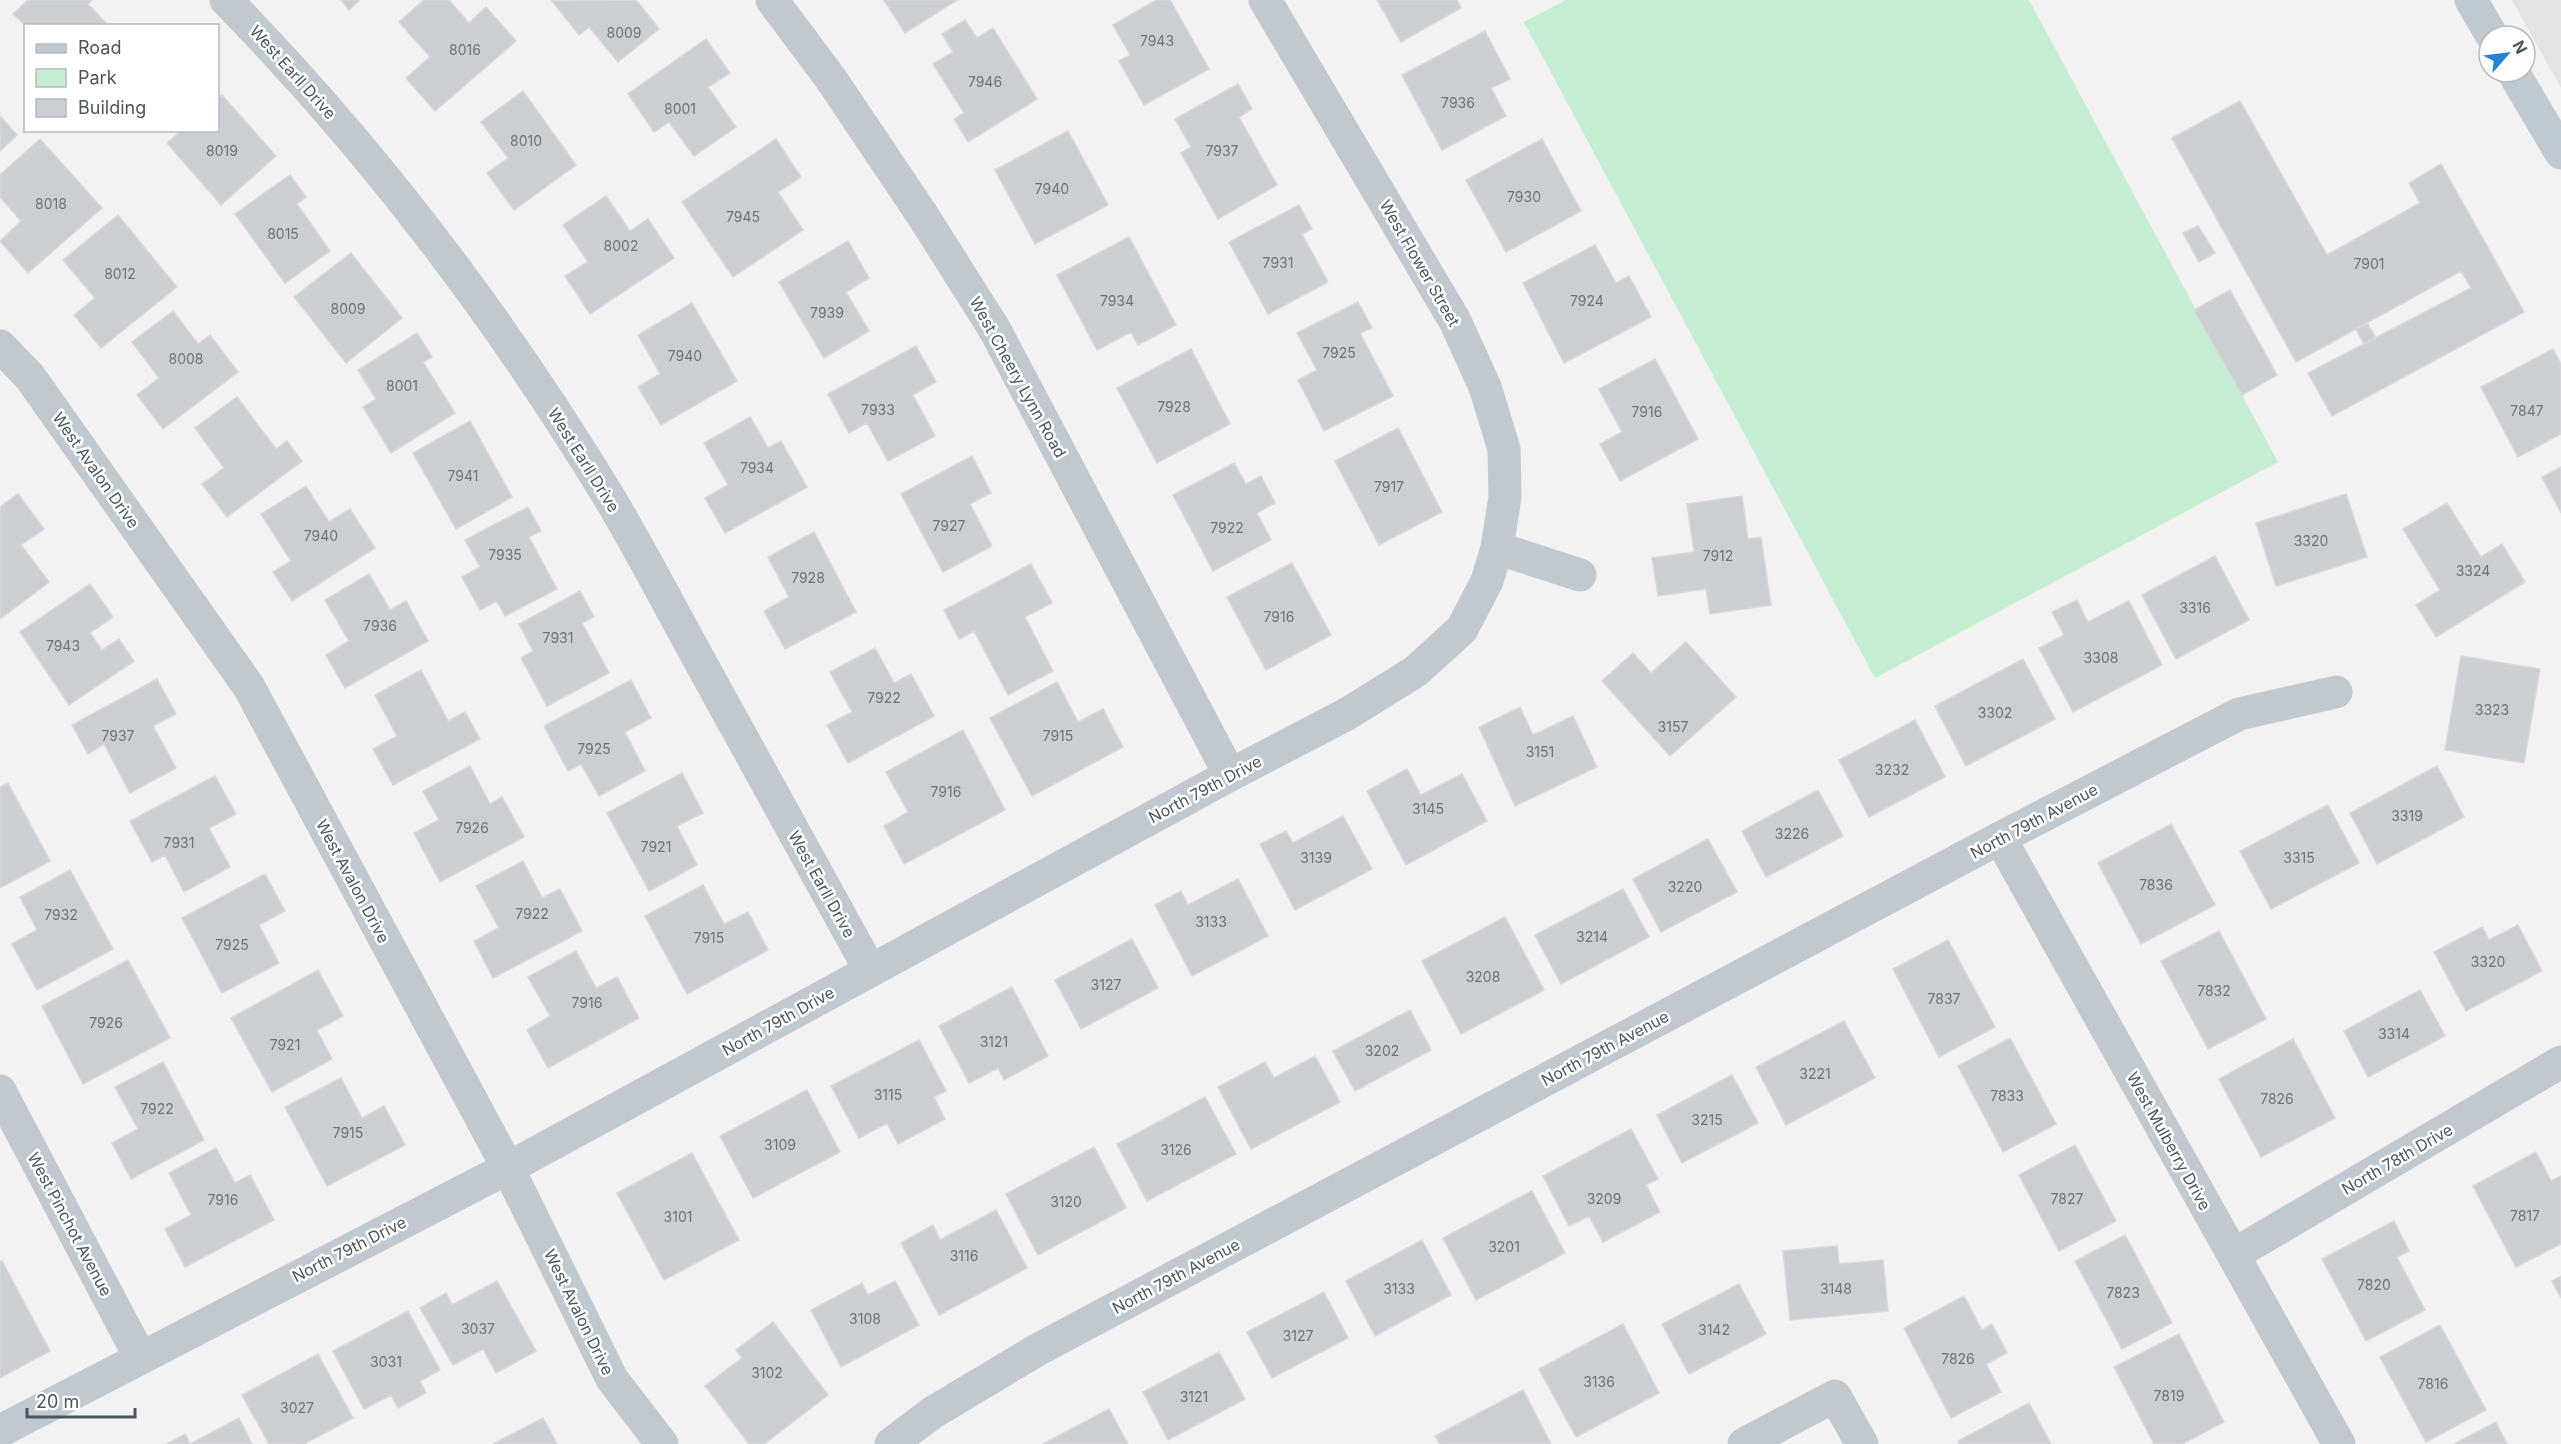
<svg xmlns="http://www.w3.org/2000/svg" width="2561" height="1444" viewBox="0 0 2561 1444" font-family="Inter,sans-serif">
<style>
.education{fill:#e4e2e3}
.green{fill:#c4edd1}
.building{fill:#cbcfd3;stroke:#d6d8dc;stroke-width:1.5}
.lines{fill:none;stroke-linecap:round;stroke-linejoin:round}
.street{stroke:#c0c9cf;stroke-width:33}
.secondary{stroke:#bfc9d1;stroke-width:33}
.labels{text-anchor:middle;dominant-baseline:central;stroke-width:5;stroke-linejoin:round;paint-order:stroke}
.number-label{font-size:14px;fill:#6a747a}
.street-label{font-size:16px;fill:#4a565d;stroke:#fff}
</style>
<rect width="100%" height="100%" fill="#f3f1f1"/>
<!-- education -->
<path class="education" d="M 2512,0 L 2561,0 L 2561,88 Z"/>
<!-- green -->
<path class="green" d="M 1566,0 L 2029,0 L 2278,462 L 1875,678 L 1524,22 Z"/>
<!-- building -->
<path class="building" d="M 28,0 L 92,0 L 88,4 L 109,26 L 26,26 L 13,14 Z
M 341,0 L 360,0 L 349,10 Z
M 424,0 L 449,0 L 469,23 L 486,7 L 516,41 L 435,111 L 406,78 L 430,57 L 399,22 Z
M 636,0 L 659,29 L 618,62 L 589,27 L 579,35 L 552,1 Z
M 884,0 L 957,0 L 905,33 Z
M 1156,0 L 1170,0 L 1209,69 L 1144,105 L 1119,61 L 1130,55 L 1113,25 Z
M 1377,0 L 1457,0 L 1461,8 L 1401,42 Z
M 965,20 L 977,38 L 993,28 L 1037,99 L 968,142 L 954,119 L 964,113 L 933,64 L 953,52 L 942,34 Z
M 1485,31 L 1510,79 L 1491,88 L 1506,116 L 1442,150 L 1402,75 Z
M 706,39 L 730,73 L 708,87 L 736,127 L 694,156 L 669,122 L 654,132 L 628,94 Z
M 1238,84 L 1252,109 L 1239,117 L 1277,185 L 1218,219 L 1181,153 L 1191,147 L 1175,119 Z
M 523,91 L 576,165 L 514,210 L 487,173 L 508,158 L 481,122 Z
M 222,95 L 276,156 L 221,205 L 167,143 L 182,130 L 218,130 L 218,99 Z
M 2240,101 L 2327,255 L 2420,203 L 2409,183 L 2441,164 L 2524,312 L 2332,416 L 2308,373 L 2471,288 L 2461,271 L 2296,362 L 2172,138 Z
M 0,116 L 17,135 L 0,151 Z
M 1068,131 L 1108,205 L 1035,244 L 995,170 Z
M 40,139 L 102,208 L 28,273 L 0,241 L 21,221 L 0,197 L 0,175 Z
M 776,139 L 801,177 L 778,192 L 803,230 L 733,277 L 682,202 Z
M 1542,139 L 1581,211 L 1506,252 L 1466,180 Z
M 290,175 L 306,197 L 297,204 L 330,251 L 285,283 L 235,214 Z
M 606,196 L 630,231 L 648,219 L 674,258 L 590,314 L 565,276 L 588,262 L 563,225 Z
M 1299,205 L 1312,229 L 1302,234 L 1328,282 L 1268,314 L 1229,242 Z
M 118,215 L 177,287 L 101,348 L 74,315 L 95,298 L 63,260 Z
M 2198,226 L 2215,253 L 2199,262 L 2183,233 Z
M 1129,237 L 1176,325 L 1138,345 L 1131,332 L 1097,350 L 1057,275 Z
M 848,241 L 869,278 L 846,292 L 869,331 L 824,358 L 779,282 Z
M 1595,245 L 1616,283 L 1629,276 L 1651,317 L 1564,363 L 1523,283 Z
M 351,253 L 402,318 L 346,363 L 294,297 Z
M 2230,290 L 2277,375 L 2242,395 L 2194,310 Z
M 1358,302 L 1372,328 L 1360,333 L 1393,396 L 1324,431 L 1298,380 L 1317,370 L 1297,333 Z
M 692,303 L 737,381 L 661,425 L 638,387 L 660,374 L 638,335 Z
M 173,311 L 198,344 L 210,335 L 238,372 L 163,429 L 137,395 L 159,378 L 132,342 Z
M 2367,323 L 2376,338 L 2364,344 L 2356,329 Z
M 417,333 L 432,357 L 423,362 L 455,413 L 391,453 L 363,407 L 376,399 L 358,370 Z
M 916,346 L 936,382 L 913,395 L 935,436 L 888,461 L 867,423 L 849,433 L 828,394 Z
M 1191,349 L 1230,424 L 1157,463 L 1117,388 Z
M 2553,349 L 2561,364 L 2561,434 L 2518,457 L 2481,387 Z
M 1655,359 L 1698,439 L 1620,481 L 1600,444 L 1622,432 L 1599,389 Z
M 237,397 L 276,449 L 287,441 L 302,461 L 227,517 L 202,484 L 224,468 L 195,428 Z
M 750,417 L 768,448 L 781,441 L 807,487 L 725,533 L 705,498 L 728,485 L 704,443 Z
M 470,421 L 512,497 L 456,529 L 413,453 Z
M 1398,428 L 1442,512 L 1379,545 L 1335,461 Z
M 972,456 L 991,493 L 970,504 L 992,546 L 943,572 L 901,494 Z
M 1234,463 L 1246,484 L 1261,476 L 1275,503 L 1257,513 L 1271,540 L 1213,571 L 1173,495 Z
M 2561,467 L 2561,513 L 2542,477 Z
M 306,486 L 329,522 L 350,509 L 375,548 L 292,601 L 273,572 L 291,561 L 261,514 Z
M 18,494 L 44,529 L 21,545 L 49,582 L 0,619 L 0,507 Z
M 2346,494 L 2367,557 L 2276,586 L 2256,523 Z
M 1742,496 L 1748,539 L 1761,537 L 1771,605 L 1710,614 L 1706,589 L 1658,596 L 1652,558 L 1694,552 L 1687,504 Z
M 2447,503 L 2481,557 L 2502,544 L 2525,582 L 2436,637 L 2416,605 L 2440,590 L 2403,529 Z
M 528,507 L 541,531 L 529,537 L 557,589 L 505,616 L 497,601 L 480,610 L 462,577 L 480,567 L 465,540 Z
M 814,532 L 856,612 L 785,649 L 764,611 L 789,597 L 768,557 Z
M 2215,556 L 2249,620 L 2176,659 L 2142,595 Z
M 1292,563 L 1331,635 L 1266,670 L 1227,597 Z
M 1031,564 L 1052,603 L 1025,617 L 1053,671 L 1008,695 L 974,631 L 959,639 L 944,610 Z
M 369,574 L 390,610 L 406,601 L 428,641 L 345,688 L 326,655 L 349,641 L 325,600 Z
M 90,584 L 113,617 L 90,633 L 102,650 L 119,639 L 134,661 L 69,705 L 20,632 Z
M 580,591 L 594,617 L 582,623 L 609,673 L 547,706 L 521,658 L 533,651 L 519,624 Z
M 2077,600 L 2088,622 L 2129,601 L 2162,665 L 2073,712 L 2039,648 L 2064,635 L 2052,612 Z
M 1686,642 L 1736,697 L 1670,756 L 1602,681 L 1633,653 L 1651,673 Z
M 875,648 L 894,683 L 911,674 L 934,716 L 848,763 L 827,725 L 852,712 L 830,672 Z
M 2461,656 L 2540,669 L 2524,763 L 2445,750 Z
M 2023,659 L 2055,719 L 1966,766 L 1935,706 Z
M 421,670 L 448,721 L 465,712 L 480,739 L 393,785 L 373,749 L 397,736 L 375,695 Z
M 157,679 L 176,714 L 153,726 L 176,768 L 130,793 L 104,744 L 88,754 L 72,725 Z
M 631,680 L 651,718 L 625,732 L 645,771 L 599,796 L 581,764 L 568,771 L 544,726 Z
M 1057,682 L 1078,722 L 1103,709 L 1123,747 L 1032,796 L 990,718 Z
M 1520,707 L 1533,735 L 1573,716 L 1597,767 L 1515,806 L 1479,727 Z
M 1915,720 L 1945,777 L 1869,817 L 1839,760 Z
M 963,730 L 1005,810 L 904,864 L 884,826 L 908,812 L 886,772 Z
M 470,766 L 490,804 L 502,797 L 524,837 L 440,882 L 414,833 L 439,820 L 423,791 Z
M 2437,766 L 2464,817 L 2377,864 L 2350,813 Z
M 1407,769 L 1421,795 L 1462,774 L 1487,821 L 1406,865 L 1367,791 Z
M 682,773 L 703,813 L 677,826 L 697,865 L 649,891 L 607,813 Z
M 215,776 L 236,814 L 209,828 L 230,867 L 184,892 L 165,855 L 152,862 L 130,821 Z
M 8,783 L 50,861 L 0,888 L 0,787 Z
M 1818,790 L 1843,836 L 1766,877 L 1742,831 Z
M 2328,805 L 2359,863 L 2271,909 L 2240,851 Z
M 1343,816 L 1372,869 L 1295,910 L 1260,844 L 1286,831 L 1293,843 Z
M 2171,824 L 2215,905 L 2141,944 L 2098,863 Z
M 1708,839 L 1737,892 L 1661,932 L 1633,879 Z
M 523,861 L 542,898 L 560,889 L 582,931 L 493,978 L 474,941 L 499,928 L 476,886 Z
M 70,870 L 113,949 L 37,990 L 12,944 L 37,930 L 20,897 Z
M 265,874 L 285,911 L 259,925 L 279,963 L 222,993 L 182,918 Z
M 1238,879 L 1268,936 L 1192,976 L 1155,905 L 1181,891 L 1188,905 Z
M 703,885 L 724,924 L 748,912 L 768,950 L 687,994 L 645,916 Z
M 1623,889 L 1649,937 L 1561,984 L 1535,935 Z
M 1505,917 L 1544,990 L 1461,1034 L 1422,961 Z
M 2518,925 L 2542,971 L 2466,1011 L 2434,952 L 2482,927 L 2489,940 Z
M 2219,931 L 2266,1019 L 2208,1049 L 2161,961 Z
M 1132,939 L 1158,988 L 1081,1029 L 1055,980 Z
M 1948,940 L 1995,1027 L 1939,1057 L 1893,969 Z
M 576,951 L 596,988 L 617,977 L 639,1018 L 548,1068 L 527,1030 L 550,1016 L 528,977 Z
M 128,960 L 170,1038 L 83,1084 L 42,1006 Z
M 318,970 L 343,1016 L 317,1030 L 332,1059 L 272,1092 L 231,1018 Z
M 1012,987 L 1048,1056 L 1004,1080 L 998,1068 L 969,1083 L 939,1026 Z
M 2420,990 L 2445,1036 L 2368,1077 L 2344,1031 Z
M 1410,1010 L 1431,1050 L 1355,1091 L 1333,1051 Z
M 1844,1021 L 1875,1078 L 1786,1125 L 1756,1067 Z
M 2010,1038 L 2056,1124 L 2003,1152 L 1958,1066 Z
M 2293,1039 L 2335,1118 L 2261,1157 L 2219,1079 Z
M 919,1040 L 946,1091 L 934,1097 L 945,1119 L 898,1144 L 887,1123 L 859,1138 L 831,1086 Z
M 1315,1056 L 1340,1102 L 1251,1149 L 1218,1087 L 1265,1062 L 1274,1078 Z
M 163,1062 L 204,1140 L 131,1179 L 112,1143 L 138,1129 L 115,1087 Z
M 1732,1075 L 1758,1123 L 1682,1163 L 1657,1115 Z
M 341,1078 L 362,1118 L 384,1106 L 405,1145 L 327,1186 L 285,1107 Z
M 807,1090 L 840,1152 L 753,1198 L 720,1136 Z
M 1205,1097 L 1236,1154 L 1147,1201 L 1117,1144 Z
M 1631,1129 L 1658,1179 L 1646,1185 L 1660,1212 L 1603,1242 L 1589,1216 L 1569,1226 L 1543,1176 Z
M 2075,1145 L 2116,1221 L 2059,1251 L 2019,1175 Z
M 1094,1147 L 1126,1208 L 1038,1255 L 1006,1194 Z
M 216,1148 L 235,1183 L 250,1175 L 274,1220 L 185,1267 L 165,1229 L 191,1215 L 169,1173 Z
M 2536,1152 L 2551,1181 L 2561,1176 L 2561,1244 L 2516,1267 L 2473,1186 Z
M 692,1153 L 739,1240 L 664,1280 L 617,1193 Z
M 1532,1191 L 1565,1253 L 1476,1300 L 1443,1238 Z
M 996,1210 L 1027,1268 L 939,1315 L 901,1243 L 933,1225 L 940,1240 Z
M 2394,1221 L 2409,1251 L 2397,1257 L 2425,1310 L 2366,1341 L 2322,1259 Z
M 2125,1235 L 2172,1323 L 2122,1349 L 2075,1261 Z
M 1422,1240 L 1451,1295 L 1375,1336 L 1346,1281 Z
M 1837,1246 L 1839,1264 L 1883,1260 L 1888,1311 L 1790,1320 L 1783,1251 Z
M 2,1261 L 50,1351 L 0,1378 L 0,1262 Z
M 2561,1276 L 2561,1298 L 2552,1281 Z
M 497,1281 L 536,1351 L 496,1373 L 483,1349 L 453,1365 L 420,1308 L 446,1293 L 452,1305 Z
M 895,1281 L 919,1325 L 841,1367 L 811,1310 L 862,1283 L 868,1295 Z
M 1739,1284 L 1766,1334 L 1689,1374 L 1662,1324 Z
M 1324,1292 L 1348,1338 L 1272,1378 L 1247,1332 Z
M 1964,1296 L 1982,1330 L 1992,1324 L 2007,1353 L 1986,1364 L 2001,1392 L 1951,1418 L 1904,1328 Z
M 408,1311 L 440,1370 L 420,1381 L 426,1393 L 398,1408 L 391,1395 L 364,1409 L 333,1351 Z
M 773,1322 L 828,1395 L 764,1444 L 749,1444 L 705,1386 L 742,1358 L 736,1350 Z
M 1623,1324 L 1659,1393 L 1576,1437 L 1539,1369 Z
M 2440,1325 L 2486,1410 L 2426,1442 L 2380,1357 Z
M 2179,1334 L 2224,1422 L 2182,1444 L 2154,1444 L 2114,1367 Z
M 1219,1352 L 1245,1399 L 1168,1440 L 1143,1392 Z
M 318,1354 L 353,1418 L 304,1444 L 269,1444 L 242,1395 Z
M 1523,1390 L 1551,1444 L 1440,1444 L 1435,1436 Z
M 2029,1403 L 2051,1444 L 1959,1444 L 1958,1441 Z
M 1109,1409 L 1128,1444 L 1043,1444 Z
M 239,1418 L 252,1444 L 190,1444 Z
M 543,1418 L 557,1444 L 493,1444 Z
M 2496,1422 L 2507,1444 L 2454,1444 Z
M 185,1434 L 190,1444 L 167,1444 Z"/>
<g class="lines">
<!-- street -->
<path class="street" d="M 226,0 C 372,149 500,318 609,497 C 640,549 668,603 697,656 C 755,761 812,866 870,970
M 772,0 L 831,79 L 923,216 L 995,330 L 1230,775
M 0,346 L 30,377 L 249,687 L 508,1168 L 612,1379 L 662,1444
M 1497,548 L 1580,575
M 2000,838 L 2339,1444
M 0,1091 L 140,1357
M 2233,1255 L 2561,1062
M 0,1431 L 508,1168 L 1230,775 L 1347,714 L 1416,671 L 1462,629 L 1487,581 L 1497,548 L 1505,497 L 1504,449 L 1485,387 L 1455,321 L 1265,0
M 891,1444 L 932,1413 L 1037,1350 L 2000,838 L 2239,714 L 2336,692
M 1744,1444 L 1835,1396 L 1862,1444"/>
<!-- secondary -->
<path class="secondary" d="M 2471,0 L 2492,36
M 2513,72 L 2561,153"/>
</g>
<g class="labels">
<!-- number labels -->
<g class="number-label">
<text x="624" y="32">8009</text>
<text x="1157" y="40">7943</text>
<text x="465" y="49">8016</text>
<text x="985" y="81">7946</text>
<text x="1458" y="102">7936</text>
<text x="680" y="108">8001</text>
<text x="526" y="140">8010</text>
<text x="222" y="150">8019</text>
<text x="1222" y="150">7937</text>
<text x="1052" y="188">7940</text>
<text x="1524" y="196">7930</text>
<text x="51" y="203">8018</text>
<text x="743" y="216">7945</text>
<text x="283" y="233">8015</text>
<text x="621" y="245">8002</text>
<text x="1278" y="262">7931</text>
<text x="2369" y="263">7901</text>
<text x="120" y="273">8012</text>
<text x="1117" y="300">7934</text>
<text x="1587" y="300">7924</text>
<text x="348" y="308">8009</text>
<text x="827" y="312">7939</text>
<text x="1339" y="352">7925</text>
<text x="685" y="355">7940</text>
<text x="186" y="358">8008</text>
<text x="402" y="385">8001</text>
<text x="1174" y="406">7928</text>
<text x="878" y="409">7933</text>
<text x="2527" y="410">7847</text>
<text x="1647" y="411">7916</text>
<text x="757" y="467">7934</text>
<text x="463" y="475">7941</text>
<text x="1389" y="486">7917</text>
<text x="949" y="525">7927</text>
<text x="1227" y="527">7922</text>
<text x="321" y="535">7940</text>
<text x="2311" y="540">3320</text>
<text x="505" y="554">7935</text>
<text x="1718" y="555">7912</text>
<text x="2473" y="570">3324</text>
<text x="808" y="577">7928</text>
<text x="2195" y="607">3316</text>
<text x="1279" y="616">7916</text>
<text x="380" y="625">7936</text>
<text x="558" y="637">7931</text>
<text x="63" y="645">7943</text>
<text x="2101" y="657">3308</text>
<text x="884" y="697">7922</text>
<text x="2492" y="709">3323</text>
<text x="1995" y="712">3302</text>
<text x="1673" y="726">3157</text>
<text x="118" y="735">7937</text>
<text x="1058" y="735">7915</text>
<text x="594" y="748">7925</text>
<text x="1540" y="751">3151</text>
<text x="1892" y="769">3232</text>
<text x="946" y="791">7916</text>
<text x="1428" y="808">3145</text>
<text x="2407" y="815">3319</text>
<text x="472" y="827">7926</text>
<text x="1792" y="833">3226</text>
<text x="179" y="842">7931</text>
<text x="656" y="846">7921</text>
<text x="1316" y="857">3139</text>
<text x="2299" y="857">3315</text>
<text x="2156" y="884">7836</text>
<text x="1685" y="886">3220</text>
<text x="532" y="913">7922</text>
<text x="61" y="914">7932</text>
<text x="1211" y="921">3133</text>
<text x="1592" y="936">3214</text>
<text x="709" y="937">7915</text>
<text x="232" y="944">7925</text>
<text x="2488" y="961">3320</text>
<text x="1483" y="976">3208</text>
<text x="1106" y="984">3127</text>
<text x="2214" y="990">7832</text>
<text x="1944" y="998">7837</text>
<text x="587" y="1002">7916</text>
<text x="106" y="1022">7926</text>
<text x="2394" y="1033">3314</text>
<text x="994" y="1041">3121</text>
<text x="285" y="1044">7921</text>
<text x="1382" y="1050">3202</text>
<text x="1815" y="1073">3221</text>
<text x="888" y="1094">3115</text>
<text x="2007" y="1095">7833</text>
<text x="2277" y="1098">7826</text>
<text x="157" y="1108">7922</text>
<text x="1707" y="1119">3215</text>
<text x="348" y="1132">7915</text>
<text x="780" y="1144">3109</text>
<text x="1176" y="1149">3126</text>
<text x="1604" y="1198">3209</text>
<text x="2067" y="1198">7827</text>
<text x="223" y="1199">7916</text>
<text x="1066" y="1201">3120</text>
<text x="2525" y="1215">7817</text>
<text x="678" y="1216">3101</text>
<text x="1504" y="1246">3201</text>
<text x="964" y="1255">3116</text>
<text x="2374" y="1284">7820</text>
<text x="1399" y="1288">3133</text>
<text x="1836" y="1288">3148</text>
<text x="2123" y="1292">7823</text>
<text x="865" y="1318">3108</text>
<text x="478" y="1328">3037</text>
<text x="1714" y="1329">3142</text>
<text x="1298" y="1335">3127</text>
<text x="1958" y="1358">7826</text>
<text x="386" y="1361">3031</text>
<text x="767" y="1372">3102</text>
<text x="1599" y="1381">3136</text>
<text x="2433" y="1383">7816</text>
<text x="2169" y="1395">7819</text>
<text x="1194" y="1396">3121</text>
<text x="297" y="1407">3027</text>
</g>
<!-- street labels -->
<g class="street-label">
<text transform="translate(293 72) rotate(48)">West Earll Drive</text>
<text transform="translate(1420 263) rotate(60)">West Flower Street</text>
<text transform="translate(1018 377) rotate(61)">West Cheery Lynn Road</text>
<text transform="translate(584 460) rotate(58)">West Earll Drive</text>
<text transform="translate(96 470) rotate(55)">West Avalon Drive</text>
<text transform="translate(1205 789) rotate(-28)">North 79th Drive</text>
<text transform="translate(2034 821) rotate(-28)">North 79th Avenue</text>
<text transform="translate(353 881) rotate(62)">West Avalon Drive</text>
<text transform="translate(822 884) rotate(61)">West Earll Drive</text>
<text transform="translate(778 1021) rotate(-29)">North 79th Drive</text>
<text transform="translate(1605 1048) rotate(-28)">North 79th Avenue</text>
<text transform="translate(2169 1141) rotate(61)">West Mulberry Drive</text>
<text transform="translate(2397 1159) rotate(-30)">North 78th Drive</text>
<text transform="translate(70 1224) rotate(62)">West Pinchot Avenue</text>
<text transform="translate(349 1249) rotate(-27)">North 79th Drive</text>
<text transform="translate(1176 1276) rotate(-28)">North 79th Avenue</text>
<text transform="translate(579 1312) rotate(64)">West Avalon Drive</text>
</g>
</g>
<!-- legend -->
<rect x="24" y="24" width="195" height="108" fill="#ffffff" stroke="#b7bbbe" stroke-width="1.5"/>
<rect x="36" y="44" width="30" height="9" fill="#bfc9d1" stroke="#b7bbbe" stroke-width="1.5"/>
<text x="78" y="54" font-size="18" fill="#4a565d">Road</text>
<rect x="36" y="69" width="30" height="18" fill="#c4edd1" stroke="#b7bbbe" stroke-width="1.5"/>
<text x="78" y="84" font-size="18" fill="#4a565d">Park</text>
<rect x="36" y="99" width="30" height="18" fill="#cbcfd3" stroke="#b7bbbe" stroke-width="1.5"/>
<text x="78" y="114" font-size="18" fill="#4a565d">Building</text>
<!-- north arrow -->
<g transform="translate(2507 54) rotate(62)"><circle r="28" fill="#ffffff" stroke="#b7bbbe" stroke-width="1.5"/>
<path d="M0-4.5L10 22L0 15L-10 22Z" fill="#2682d8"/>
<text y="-9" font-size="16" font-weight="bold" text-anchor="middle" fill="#4a565d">N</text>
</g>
<!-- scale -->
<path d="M27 1408v9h108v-9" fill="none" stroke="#4a565d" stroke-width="3"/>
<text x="36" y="1408" font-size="18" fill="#4a565d" stroke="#ffffff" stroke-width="4.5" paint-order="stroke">20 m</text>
</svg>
